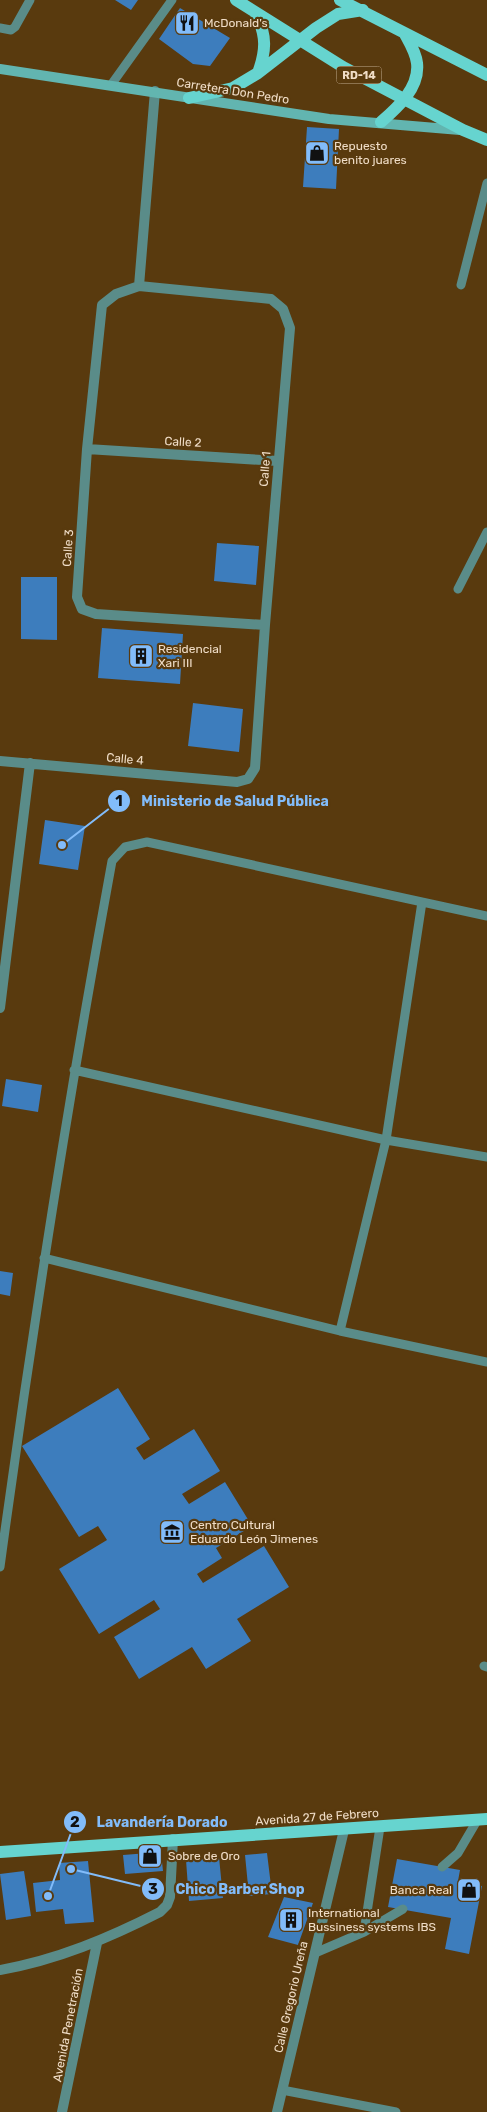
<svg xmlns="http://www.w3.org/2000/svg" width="487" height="2112" viewBox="0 0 487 2112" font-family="Rubik,sans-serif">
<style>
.building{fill:#3d7dbd}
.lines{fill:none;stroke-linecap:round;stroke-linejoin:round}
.lane{stroke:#5a8c89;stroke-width:9}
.street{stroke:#5a8c89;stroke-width:10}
.secondary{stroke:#62b5b0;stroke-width:10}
.primary{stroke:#66d4cf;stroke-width:12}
.labels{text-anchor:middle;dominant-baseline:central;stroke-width:4.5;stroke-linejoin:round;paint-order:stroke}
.shield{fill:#593a0e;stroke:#c3ac90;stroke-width:1}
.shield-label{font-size:11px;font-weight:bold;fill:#f0ddc7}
.poi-label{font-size:12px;fill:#f0ddc7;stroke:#593a0e;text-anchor:start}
.street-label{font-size:12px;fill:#f0ddc7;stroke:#593a0e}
.leader{fill:none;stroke:#82bcfa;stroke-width:2}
.callout-dot{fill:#82bcfa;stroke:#593a0e;stroke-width:2}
.mark-label{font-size:15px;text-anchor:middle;font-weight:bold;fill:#111}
.callout-label{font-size:14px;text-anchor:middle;font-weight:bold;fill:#82bcfa;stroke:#593a0e;stroke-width:4.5;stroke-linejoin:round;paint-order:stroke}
</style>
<rect width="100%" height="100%" fill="#593a0e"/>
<!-- building -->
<path class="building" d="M 115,0 L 138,0 L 131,10 Z
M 180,8 L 230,38 L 210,66 L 193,64 L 159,39 Z
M 307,127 L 339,129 L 336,189 L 303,187 Z
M 217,543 L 259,546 L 256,585 L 214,581 Z
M 21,577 L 57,577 L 57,640 L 21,639 Z
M 102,628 L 183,634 L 180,684 L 98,678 Z
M 193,703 L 243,709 L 239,752 L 188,746 Z
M 45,820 L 85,826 L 78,870 L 39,864 Z
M 6,1079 L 42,1085 L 38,1112 L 2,1106 Z
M 0,1271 L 13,1273 L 10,1296 L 0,1294 Z
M 118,1388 L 150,1439 L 136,1448 L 144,1460 L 194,1429 L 220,1471 L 182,1494 L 189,1504 L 225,1482 L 252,1526 L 216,1548 L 222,1558 L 197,1574 L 203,1583 L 264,1546 L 289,1587 L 237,1619 L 251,1641 L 206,1669 L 192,1647 L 139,1679 L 114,1637 L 160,1609 L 154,1600 L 99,1634 L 59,1569 L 107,1540 L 98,1526 L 79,1537 L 22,1446 Z
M 161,1852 L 163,1871 L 125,1874 L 123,1855 Z
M 267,1853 L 272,1894 L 249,1896 L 245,1855 Z
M 219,1857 L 223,1898 L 189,1901 L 186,1860 Z
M 397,1859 L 460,1870 L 458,1881 L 482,1886 L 469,1954 L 445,1949 L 451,1918 L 388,1907 Z
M 88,1861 L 94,1922 L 65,1924 L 63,1909 L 36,1912 L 33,1883 L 60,1880 L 59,1863 Z
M 24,1871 L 31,1916 L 6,1920 L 0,1874 Z
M 284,1897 L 313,1903 L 298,1945 L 268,1937 Z"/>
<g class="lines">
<!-- lane -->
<path class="lane" d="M 0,28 L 11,30 L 15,27 L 30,0
M 111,85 L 172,0
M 461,285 L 487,183
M 458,589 L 487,532
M 74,1070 L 386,1140 L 487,1157
M 44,1258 L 340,1331 L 487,1362
M 340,1331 L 386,1140 L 422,902
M 0,1567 C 32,1330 69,1095 112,861 L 125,847 L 147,842 L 487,916
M 484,1666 L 487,1667
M 442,1867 L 458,1853 L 478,1819
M 364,1932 L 380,1827
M 315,1953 L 364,1932 L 403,1909
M 282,2090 L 396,2112"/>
<!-- street -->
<path class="street" d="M 139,286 L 155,91
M 87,449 L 278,461
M 0,761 L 237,782 L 248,779 L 255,768 L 265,625 L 290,328 L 283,309 L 271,299 L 139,286 L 116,294 L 102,305 L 87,449 L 77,597 L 82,609 L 96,614 L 265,625
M 0,1008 L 30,763
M 0,1970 C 57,1960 109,1938 160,1912 L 167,1905 L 170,1897 L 173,1839
M 62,2112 L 97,1943
M 277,2112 L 344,1830"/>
<!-- secondary -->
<path class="secondary" d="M 0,69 L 329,119 L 460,130"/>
<!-- primary -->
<path class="primary" d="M 236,0 L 343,67 L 463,130 L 487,140
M 340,0 L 487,75
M 258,73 L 316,28 L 338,14 L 363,10
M 189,98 L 233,88 L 258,73 C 266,51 267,36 256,14
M 381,122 C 397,108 420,88 417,63 C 416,53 410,43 405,34
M 0,1852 L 487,1819"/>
</g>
<!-- icons -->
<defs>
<symbol id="restaurant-square" viewBox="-11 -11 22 22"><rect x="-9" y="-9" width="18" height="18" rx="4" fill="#82bcfa" stroke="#593a0e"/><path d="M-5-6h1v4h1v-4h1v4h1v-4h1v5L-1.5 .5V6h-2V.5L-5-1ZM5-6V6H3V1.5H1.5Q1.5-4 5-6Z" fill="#111"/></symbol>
<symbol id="shop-square" viewBox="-11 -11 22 22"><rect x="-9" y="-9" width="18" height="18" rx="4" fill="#82bcfa" stroke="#593a0e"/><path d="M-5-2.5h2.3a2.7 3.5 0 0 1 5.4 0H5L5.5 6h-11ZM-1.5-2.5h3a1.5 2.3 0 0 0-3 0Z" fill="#111"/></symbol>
<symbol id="building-square" viewBox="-11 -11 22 22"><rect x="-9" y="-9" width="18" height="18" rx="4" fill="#82bcfa" stroke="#593a0e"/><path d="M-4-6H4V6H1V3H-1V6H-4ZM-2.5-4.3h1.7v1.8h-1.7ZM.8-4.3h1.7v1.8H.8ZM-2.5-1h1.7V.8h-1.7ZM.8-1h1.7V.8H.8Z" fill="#111"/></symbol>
<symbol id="museum-square" viewBox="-11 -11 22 22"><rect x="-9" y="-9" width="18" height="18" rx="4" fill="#82bcfa" stroke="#593a0e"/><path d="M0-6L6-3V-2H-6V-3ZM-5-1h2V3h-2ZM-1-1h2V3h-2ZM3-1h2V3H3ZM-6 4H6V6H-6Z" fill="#111"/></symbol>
</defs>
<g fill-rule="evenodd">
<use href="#restaurant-square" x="173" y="9" width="28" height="28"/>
<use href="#shop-square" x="303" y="139" width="28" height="28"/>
<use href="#building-square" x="127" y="642" width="28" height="28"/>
<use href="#museum-square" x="158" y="1518" width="28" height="28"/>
<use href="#shop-square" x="136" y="1842" width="28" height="28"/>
<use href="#shop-square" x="455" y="1876" width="28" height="28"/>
<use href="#building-square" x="277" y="1906" width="28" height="28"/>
</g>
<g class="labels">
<!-- shield labels -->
<rect class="shield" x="336.5" y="66.5" width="45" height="17" rx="4"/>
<g class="shield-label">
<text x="359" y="75">RD-14</text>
</g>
<!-- poi labels -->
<g class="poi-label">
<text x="204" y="23">McDonald's</text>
<text x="334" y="146">Repuesto<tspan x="334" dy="14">benito juares</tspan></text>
<text x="158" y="649">Residencial<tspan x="158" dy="14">Xari III</tspan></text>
<text x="190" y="1525">Centro Cultural<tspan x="190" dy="14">Eduardo León Jimenes</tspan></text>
<text x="168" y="1856">Sobre de Oro</text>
<text x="452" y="1890" text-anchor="end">Banca Real</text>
<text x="308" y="1913">International<tspan x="308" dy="14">Bussiness systems IBS</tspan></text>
</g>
<!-- street labels -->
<g class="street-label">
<text transform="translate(233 91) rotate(9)">Carretera Don Pedro</text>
<text transform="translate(183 442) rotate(3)">Calle 2</text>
<text transform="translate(265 469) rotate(-85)">Calle 1</text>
<text transform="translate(68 548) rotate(-86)">Calle 3</text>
<text transform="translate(125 759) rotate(5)">Calle 4</text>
<text transform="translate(317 1817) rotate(-4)">Avenida 27 de Febrero</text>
<text transform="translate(291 1997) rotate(-77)">Calle Gregorio Ureña</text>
<text transform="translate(68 2025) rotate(-79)">Avenida Penetración</text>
</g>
</g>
<!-- callouts -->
<path class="leader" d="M62 845L119 801M48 1896L75 1822M71 1869L153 1889"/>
<g class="callout-dot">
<circle cx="62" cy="845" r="5"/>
<circle cx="48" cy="1896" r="5"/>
<circle cx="71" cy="1869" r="5"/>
<circle cx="119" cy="801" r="12"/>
<circle cx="75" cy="1822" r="12"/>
<circle cx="153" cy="1889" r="12"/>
</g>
<g class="mark-label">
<text x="119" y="806">1</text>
<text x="75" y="1827">2</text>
<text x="153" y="1894">3</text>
</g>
<g class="callout-label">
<text x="235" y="806">Ministerio de Salud Pública</text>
<text x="162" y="1827">Lavandería Dorado</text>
<text x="240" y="1894">Chico Barber Shop</text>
</g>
</svg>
